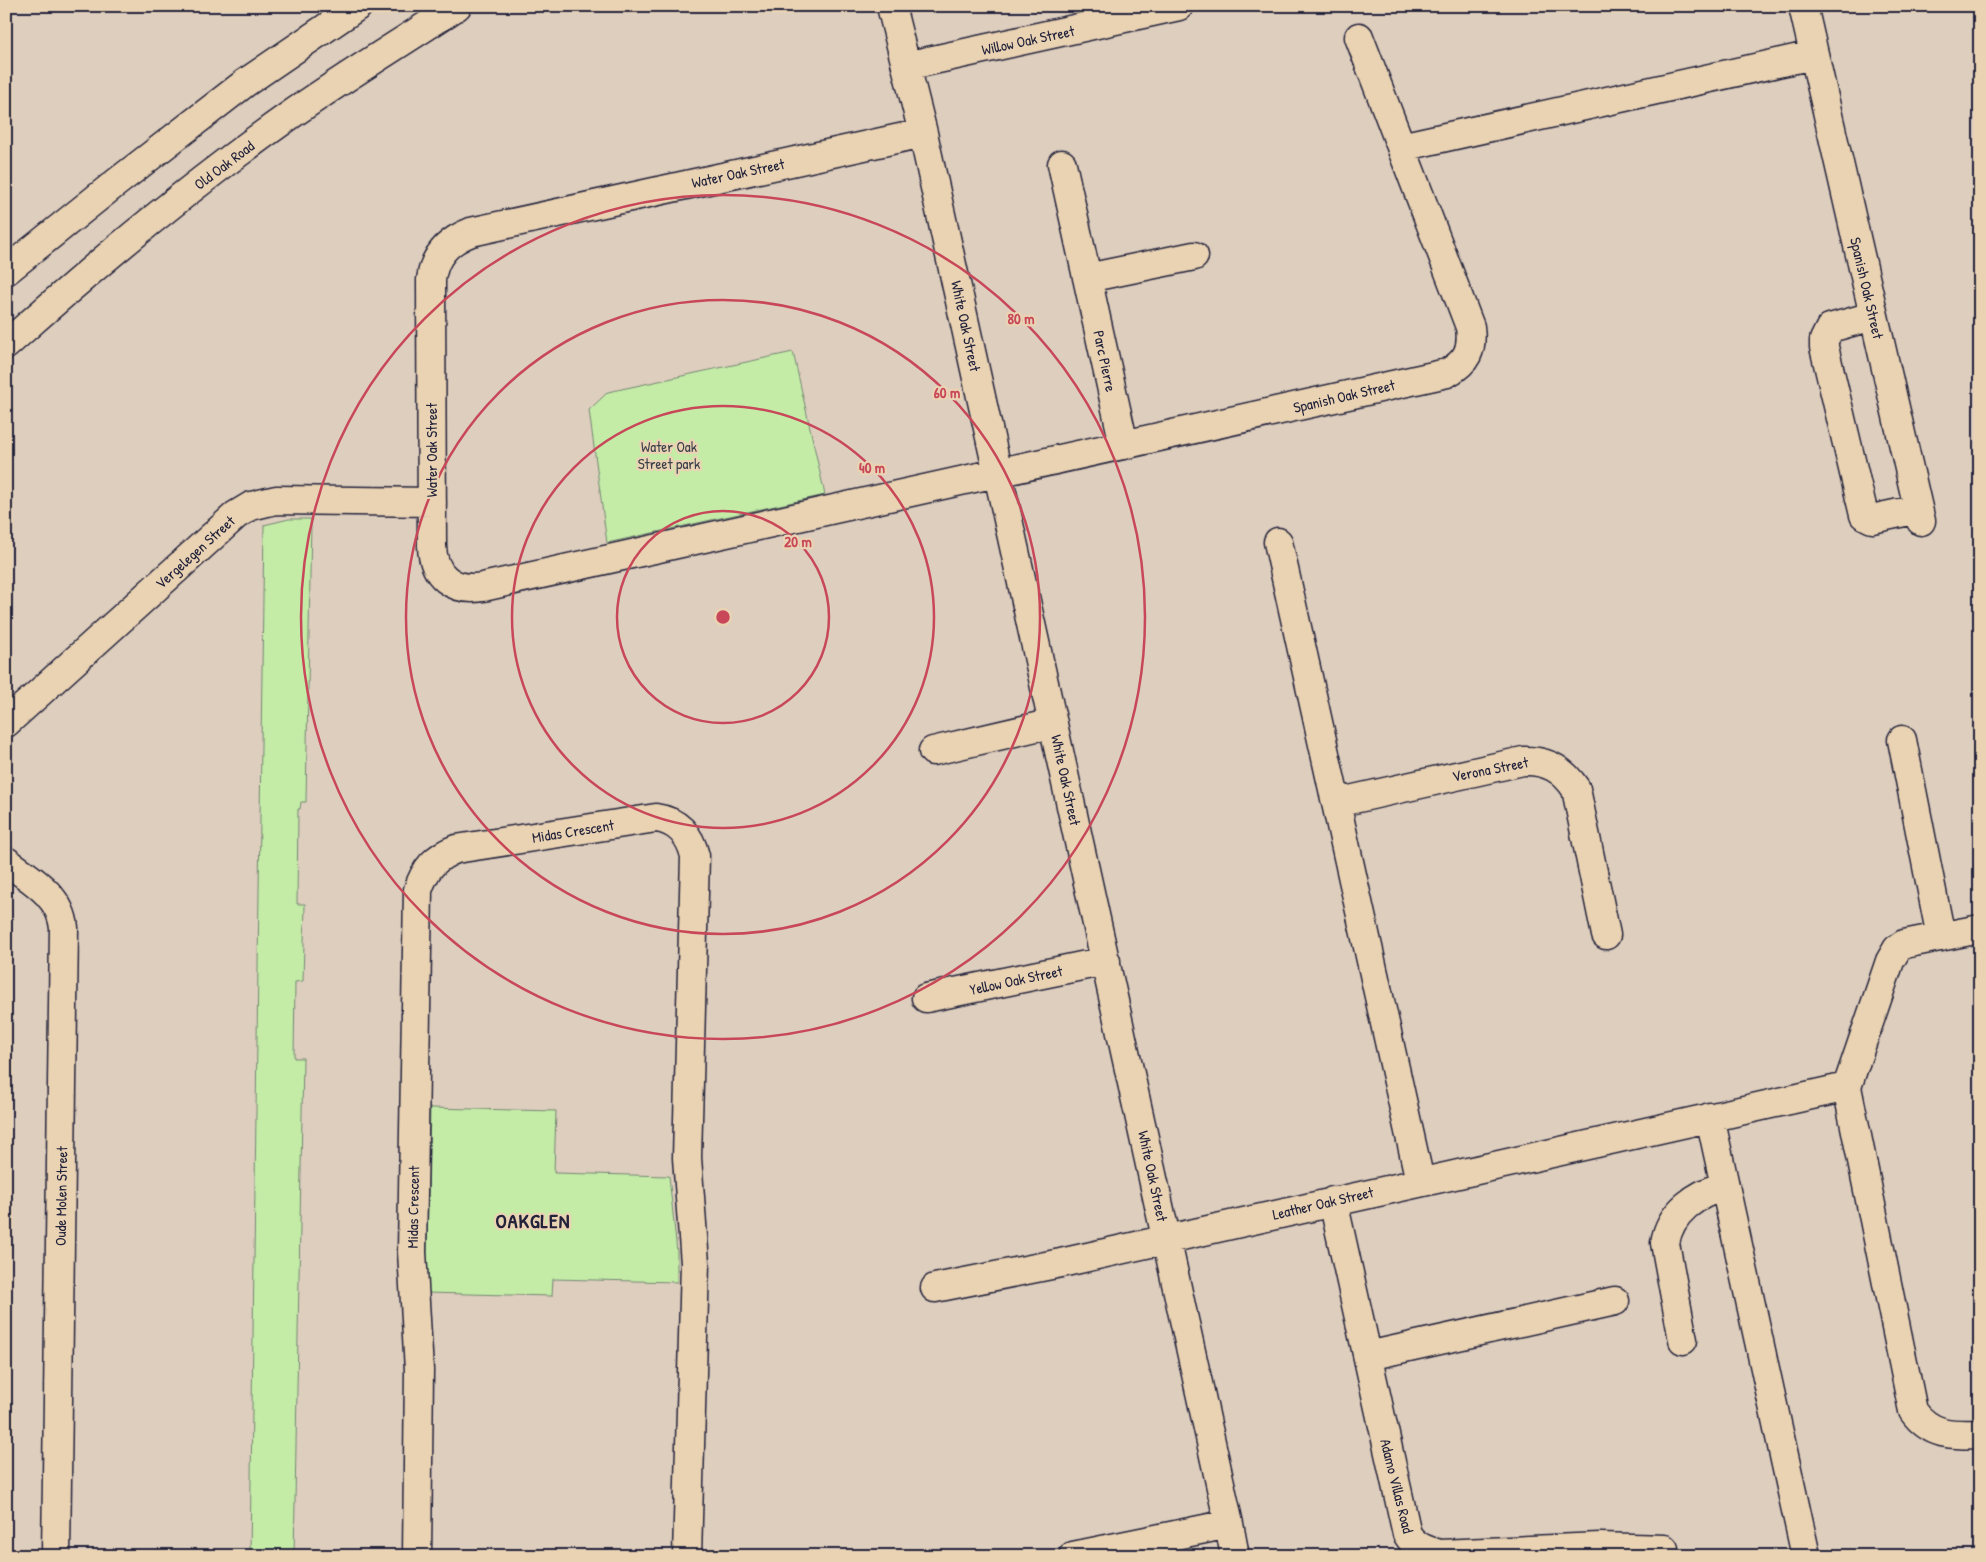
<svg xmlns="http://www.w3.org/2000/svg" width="1986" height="1562" viewBox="0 0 1986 1562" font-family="'Patrick Hand',sans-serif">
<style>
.green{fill:#c4eca7;stroke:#738771}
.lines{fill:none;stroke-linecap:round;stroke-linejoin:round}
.minor-casing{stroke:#22223b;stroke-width:31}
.major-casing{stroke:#22223b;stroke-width:31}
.minor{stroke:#ead3b3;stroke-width:28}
.major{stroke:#ead3b3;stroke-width:28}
.ring{fill:none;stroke:#c84759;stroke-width:2.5}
.labels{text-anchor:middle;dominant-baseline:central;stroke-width:4.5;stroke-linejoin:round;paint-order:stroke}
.street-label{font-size:15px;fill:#22223b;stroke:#ead3b3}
.park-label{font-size:15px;fill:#3a404b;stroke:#ead3b3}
.district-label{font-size:20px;font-weight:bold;letter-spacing:1px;fill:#22223b;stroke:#ead3b3}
.centre{fill:#c84759;stroke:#ead3b3;stroke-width:2.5}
.ring-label{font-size:15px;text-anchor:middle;font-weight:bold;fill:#c84759;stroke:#ead3b3;stroke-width:4.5;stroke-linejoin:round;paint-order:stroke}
</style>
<rect width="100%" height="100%" fill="#decebe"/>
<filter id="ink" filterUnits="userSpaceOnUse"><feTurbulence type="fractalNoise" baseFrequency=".02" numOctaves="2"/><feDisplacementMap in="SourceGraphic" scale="10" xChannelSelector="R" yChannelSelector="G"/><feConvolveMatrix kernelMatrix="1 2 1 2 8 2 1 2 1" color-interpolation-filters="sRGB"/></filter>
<g filter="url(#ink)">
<!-- green -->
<path class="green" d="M 793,352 L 825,495 L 607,543 L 589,410 L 608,392 Z
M 289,519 L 311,519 L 306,802 L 301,802 L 300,809 L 298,809 L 297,904 L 305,904 L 303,981 L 295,982 L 294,1058 L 303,1058 L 294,1556 L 250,1556 L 264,525 Z
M 430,1108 L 556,1111 L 554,1173 L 669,1176 L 677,1252 L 677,1282 L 553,1279 L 552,1296 L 426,1293 Z"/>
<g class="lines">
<defs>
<path id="minor" d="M 891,6 L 923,133 L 1229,1524 L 1235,1556
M 1803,6 L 1921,521
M 906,66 L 1179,6
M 923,133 L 471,232 C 448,241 434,255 431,280 L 432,546 C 433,576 453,592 483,587 L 1447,373 C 1467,362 1473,350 1470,327 L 1359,37
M 1401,147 L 1813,55
M 1062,164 L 1124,445
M 1087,278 L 1194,256
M 1873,316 L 1830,328 L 1824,340 L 1824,347 L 1864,515 L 1872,519 L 1918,509
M 1278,542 L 1420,1181
M 6,723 L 236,515 L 251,506 L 276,500 L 432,502
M 1902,740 L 1941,937
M 933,751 L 1053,723
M 1336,803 L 1523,761 C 1547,760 1563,769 1576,789 L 1606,935
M 6,861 C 30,879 61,895 64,928 L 56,1556
M 1980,929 L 1904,944 L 1897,949 L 1890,961 L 1847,1087 L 1913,1411 C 1931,1436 1952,1435 1980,1434
M 926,998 L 1106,961
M 1710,1117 L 1725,1186
M 1333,1201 L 1407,1534 C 1415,1547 1426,1550 1439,1554 L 1600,1547 L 1664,1549
M 935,1288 L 1061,1263 L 1847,1087
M 1683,1340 L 1665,1243 C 1670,1212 1696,1194 1725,1186 L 1806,1556
M 1368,1356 L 1615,1301
M 417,1556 L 419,1370 L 412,1252 L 418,890 C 425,869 435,857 456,849 L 656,818 C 678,821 690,835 695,856 L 687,1158 L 695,1263 L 687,1556
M 1073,1556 L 1229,1524"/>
<path id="major" d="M 6,271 L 112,186 L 245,83 L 358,6
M 6,345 C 96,264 190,186 289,116 C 343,78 401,43 457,6"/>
</defs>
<!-- minor casing -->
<use href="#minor" class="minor-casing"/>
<!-- major casing -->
<use href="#major" class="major-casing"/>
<!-- minor -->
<use href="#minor" class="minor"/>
<!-- major -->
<use href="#major" class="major"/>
</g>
</g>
<!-- distance rings -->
<g class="ring">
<circle cx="723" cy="617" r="106"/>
<circle cx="723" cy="617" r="211"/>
<circle cx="723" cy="617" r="317"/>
<circle cx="723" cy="617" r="422"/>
</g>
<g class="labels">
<!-- street labels -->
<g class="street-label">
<text transform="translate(1028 40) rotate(-12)">Willow Oak Street</text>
<text transform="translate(224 165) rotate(-37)">Old Oak Road</text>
<text transform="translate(738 173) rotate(-12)">Water Oak Street</text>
<text transform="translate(1867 288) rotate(77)">Spanish Oak Street</text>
<text transform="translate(966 326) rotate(78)">White Oak Street</text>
<text transform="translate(1105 361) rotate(78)">Parc Pierre</text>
<text transform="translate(1344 396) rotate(-13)">Spanish Oak Street</text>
<text transform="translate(431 450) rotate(-90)">Water Oak Street</text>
<text transform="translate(195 552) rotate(-42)">Vergelegen Street</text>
<text transform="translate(1490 769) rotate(-11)">Verona Street</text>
<text transform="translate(1066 780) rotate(78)">White Oak Street</text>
<text transform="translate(573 831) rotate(-9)">Midas Crescent</text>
<text transform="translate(1016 980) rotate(-12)">Yellow Oak Street</text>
<text transform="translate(1153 1176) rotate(78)">White Oak Street</text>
<text transform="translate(61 1196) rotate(-89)">Oude Molen Street</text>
<text transform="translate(1323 1203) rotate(-13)">Leather Oak Street</text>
<text transform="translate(413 1207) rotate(-89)">Midas Crescent</text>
<text transform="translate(1397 1486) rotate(76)">Adamo Villas Road</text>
</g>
<!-- park labels -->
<g class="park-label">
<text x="669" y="446">Water Oak<tspan x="669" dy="17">Street park</tspan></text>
</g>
<!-- district labels -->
<g class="district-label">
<text x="533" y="1220">OAKGLEN</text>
</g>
</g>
<circle cx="723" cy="617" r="8" class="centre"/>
<g class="ring-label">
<text x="1021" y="324">80 m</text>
<text x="947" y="398">60 m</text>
<text x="872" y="473">40 m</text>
<text x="798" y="547">20 m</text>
</g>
<!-- margin -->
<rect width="1986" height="1562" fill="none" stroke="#ead3b3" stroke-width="25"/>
<rect x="12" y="12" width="1961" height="1537" fill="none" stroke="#22223b" stroke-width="2" filter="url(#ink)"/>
</svg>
